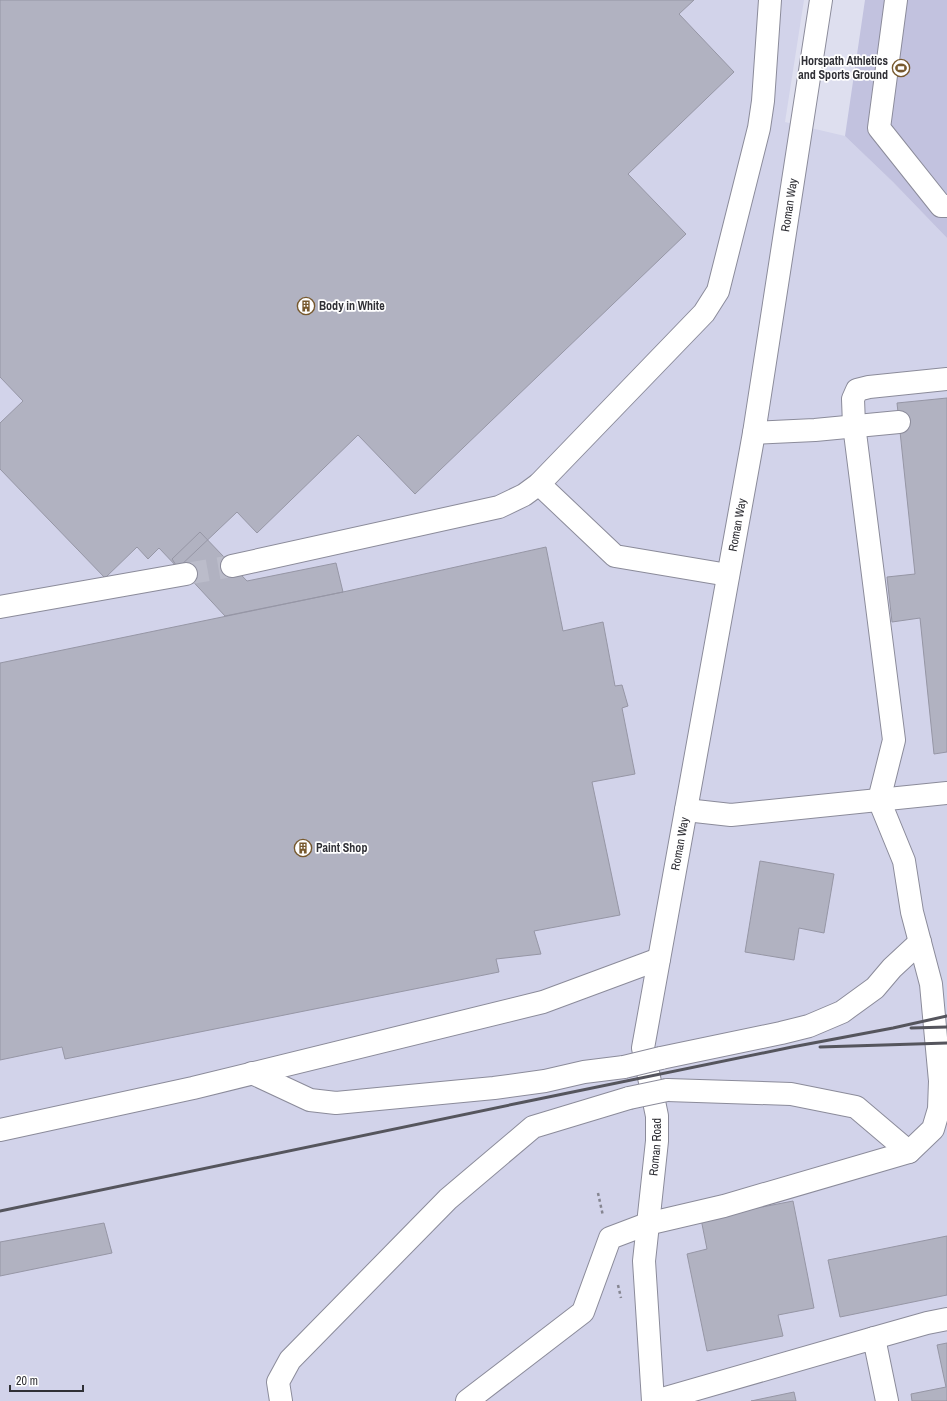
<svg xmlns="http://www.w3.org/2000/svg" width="947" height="1401" viewBox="0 0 947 1401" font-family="'Archivo Narrow',sans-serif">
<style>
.built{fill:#d2d3ea}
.green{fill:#c2c2df}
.building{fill:#b1b2c1;stroke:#9696a5}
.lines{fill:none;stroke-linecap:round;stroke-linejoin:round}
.minor-tunnel{stroke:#bbbcca;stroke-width:22;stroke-dasharray:22 11;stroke-linecap:butt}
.minor-casing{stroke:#8b8b9a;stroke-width:24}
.path{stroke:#868691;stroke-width:2.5;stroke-dasharray:3 3;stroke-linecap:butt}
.minor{stroke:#fff;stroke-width:22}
.rail{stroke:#55555d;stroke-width:3}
.minor-bridge-casing{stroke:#8b8b9a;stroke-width:24;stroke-linecap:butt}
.minor-bridge{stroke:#fff;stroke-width:22}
.labels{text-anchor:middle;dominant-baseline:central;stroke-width:3.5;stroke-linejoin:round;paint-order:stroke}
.poi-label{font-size:12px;font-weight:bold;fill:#303036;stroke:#fff;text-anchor:start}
.street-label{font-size:12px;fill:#303036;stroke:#fff}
</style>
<rect width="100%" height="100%" fill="#dedfef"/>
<!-- built -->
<path class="built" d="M 0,0 L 804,0 L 785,122 L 845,136 L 893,182 L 947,238 L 947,1401 L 0,1401 Z"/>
<!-- green -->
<path class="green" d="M 865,0 L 947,0 L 947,238 L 893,182 L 845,136 Z"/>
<!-- building -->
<path class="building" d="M 0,0 L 694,0 L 679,14 L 734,72 L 628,174 L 686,234 L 415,494 L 358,435 L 257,533 L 237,512 L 178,568 L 159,548 L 148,559 L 137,547 L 105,578 L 0,469 L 0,423 L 23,401 L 0,377 Z
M 947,398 L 947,752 L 934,754 L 920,618 L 892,622 L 887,577 L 915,574 L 897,403 Z
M 200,532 L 247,581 L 336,563 L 343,592 L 225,616 L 186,574 L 178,568 L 172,559 Z
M 546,547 L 563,631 L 603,622 L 615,686 L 622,685 L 628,706 L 622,708 L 635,774 L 592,782 L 620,915 L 534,931 L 541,954 L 496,959 L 499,972 L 65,1059 L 62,1047 L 0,1060 L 0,663 L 343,592 Z
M 760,861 L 834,874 L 824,933 L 799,928 L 794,960 L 745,952 Z
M 793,1201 L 814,1308 L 778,1315 L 783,1336 L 707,1351 L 687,1254 L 707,1249 L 701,1219 Z
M 104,1223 L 112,1253 L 0,1276 L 0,1242 Z
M 947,1236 L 947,1295 L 840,1317 L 828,1260 Z
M 947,1343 L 947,1401 L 912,1401 L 911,1394 L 946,1387 L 937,1345 Z
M 794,1392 L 796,1401 L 751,1401 Z"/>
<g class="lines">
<!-- minor-tunnel -->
<path class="minor-tunnel" d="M 186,574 L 232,566"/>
<defs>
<g id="minor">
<path d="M 896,0 L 879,128 L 941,206 L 947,206"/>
<path d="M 754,433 L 815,430 L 899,422"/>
<path d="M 539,484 L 615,556 L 728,575"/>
<path d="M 232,566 L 499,507 L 524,495 L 539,484 L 704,313 L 718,291 L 759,128 L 763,101 L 770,0"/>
<path d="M 0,607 L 186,574"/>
<path d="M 686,810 L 731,815 L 947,793"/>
<path d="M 661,1058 L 781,1033 L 809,1026 L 842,1012 L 875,988 L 892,968 L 920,942"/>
<path d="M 252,1073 L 310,1100 L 336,1103 L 494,1088 L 545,1081 L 584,1072 L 624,1067"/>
<path d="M 667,1090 L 791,1094 L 856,1107 L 909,1152"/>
<path d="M 0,1130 L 193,1088 L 543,1002 L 659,959"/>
<path d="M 874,1338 L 927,1323 L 947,1319"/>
<path d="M 281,1401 L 278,1382 L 290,1360 L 448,1199 L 533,1127 L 629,1098"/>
<path d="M 467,1401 L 583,1312 L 610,1238 L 647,1224 L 724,1206 L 909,1152 L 933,1129 L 939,1109 L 940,1081 L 931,984 L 912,912 L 904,861 L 879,800 L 894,740 L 854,425 L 853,399 L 857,390 L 869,387 L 947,379"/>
<path id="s1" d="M 653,1401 L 644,1261 L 657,1141 L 657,1116 L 643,1048 L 754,433 L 821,0"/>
<path d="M 655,1401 L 874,1338 L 887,1401"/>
</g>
</defs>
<!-- minor casing -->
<use href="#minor" class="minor-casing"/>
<!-- path -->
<path class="path" d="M 598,1193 L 603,1216
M 618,1285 L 621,1298"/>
<!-- minor -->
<use href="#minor" class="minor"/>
<!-- rail -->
<path class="rail" d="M 911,1028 L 947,1027
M 820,1047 L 947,1043
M 0,1211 L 524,1102 L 792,1047 L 893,1028 L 947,1016"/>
<defs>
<path id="minor-bridge" d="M 624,1067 L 661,1058
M 629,1098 L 667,1090"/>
</defs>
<!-- minor-bridge casing -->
<use href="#minor-bridge" class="minor-bridge-casing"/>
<!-- minor-bridge -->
<use href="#minor-bridge" class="minor-bridge"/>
</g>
<!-- icons -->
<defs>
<symbol id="stadium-ring" viewBox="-11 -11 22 22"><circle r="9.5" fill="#fff" stroke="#77592e" stroke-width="1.5"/><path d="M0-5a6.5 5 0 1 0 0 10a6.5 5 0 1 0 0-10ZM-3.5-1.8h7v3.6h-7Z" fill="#77592e"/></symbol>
<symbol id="building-ring" viewBox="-11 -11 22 22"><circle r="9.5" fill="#fff" stroke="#77592e" stroke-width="1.5"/><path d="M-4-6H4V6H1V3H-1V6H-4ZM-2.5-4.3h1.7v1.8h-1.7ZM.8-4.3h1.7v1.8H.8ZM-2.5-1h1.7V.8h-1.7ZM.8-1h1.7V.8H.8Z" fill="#77592e"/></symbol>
</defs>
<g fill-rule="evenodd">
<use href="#stadium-ring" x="891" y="58" width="20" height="20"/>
<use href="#building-ring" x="296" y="296" width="20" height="20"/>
<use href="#building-ring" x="293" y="838" width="20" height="20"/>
</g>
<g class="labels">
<!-- poi labels -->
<g class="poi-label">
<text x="888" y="61" text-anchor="end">Horspath Athletics<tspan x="888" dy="14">and Sports Ground</tspan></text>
<text x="319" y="306">Body in White</text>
<text x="316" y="848">Paint Shop</text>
</g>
<!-- street labels -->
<g class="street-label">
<text stroke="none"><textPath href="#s1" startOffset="1211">Roman Way</textPath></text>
<text stroke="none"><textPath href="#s1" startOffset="887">Roman Way</textPath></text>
<text stroke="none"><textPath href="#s1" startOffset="563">Roman Way</textPath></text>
<text stroke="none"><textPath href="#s1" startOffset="255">Roman Road</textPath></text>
</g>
</g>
<!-- scale -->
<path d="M10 1385v6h73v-6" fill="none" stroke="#303036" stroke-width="2"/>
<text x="16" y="1385" font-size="12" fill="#303036" stroke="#ffffff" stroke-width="3" paint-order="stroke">20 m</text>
</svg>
